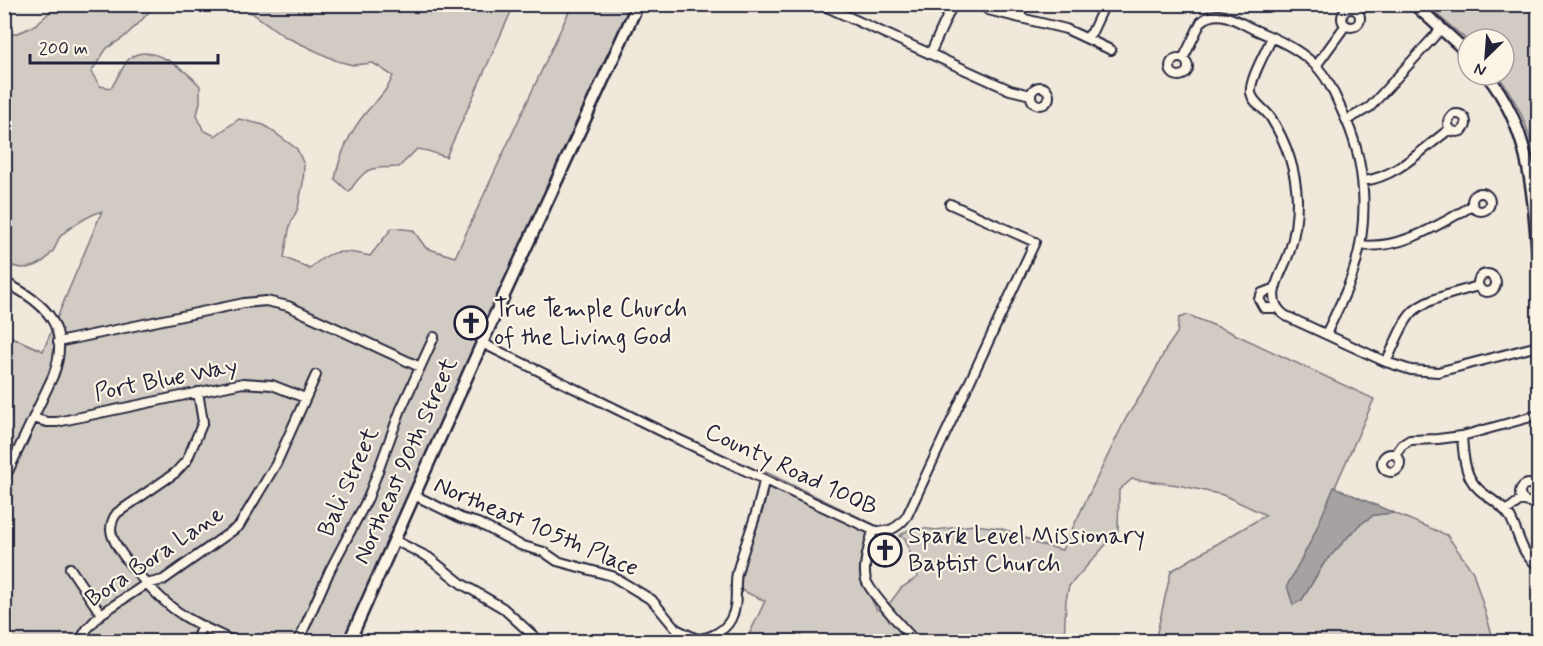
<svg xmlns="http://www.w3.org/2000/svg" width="1543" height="646" viewBox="0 0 1543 646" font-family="Mynerve,sans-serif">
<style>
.green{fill:#d1cbc3;stroke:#7a767f;stroke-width:1.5}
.water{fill:#a6a2a2;stroke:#716f79;stroke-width:1.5}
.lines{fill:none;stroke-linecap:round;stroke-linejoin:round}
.street-casing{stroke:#22223b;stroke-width:12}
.secondary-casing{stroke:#22223b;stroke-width:15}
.street{stroke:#fcf5e5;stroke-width:8}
.secondary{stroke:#fcf5e5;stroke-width:10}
.labels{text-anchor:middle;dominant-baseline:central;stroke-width:4.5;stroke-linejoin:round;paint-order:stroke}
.poi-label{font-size:24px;fill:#22223b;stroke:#fcf5e5;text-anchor:start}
.street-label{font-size:24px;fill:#22223b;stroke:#fcf5e5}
</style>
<rect width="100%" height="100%" fill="#efe8db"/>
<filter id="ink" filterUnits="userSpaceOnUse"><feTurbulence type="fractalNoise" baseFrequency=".0167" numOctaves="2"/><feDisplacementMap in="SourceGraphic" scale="12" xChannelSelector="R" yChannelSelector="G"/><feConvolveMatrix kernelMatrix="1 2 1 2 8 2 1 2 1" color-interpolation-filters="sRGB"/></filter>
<g filter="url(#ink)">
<!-- green -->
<path class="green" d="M 57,5 L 155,5 L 140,22 L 123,38 L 107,48 L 91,72 L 100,86 L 111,88 C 117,79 122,68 128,60 C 148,39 187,71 200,86 L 200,102 L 197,115 L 203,130 L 215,136 L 239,119 L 264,125 L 297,149 L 304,165 L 303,183 L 298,208 L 290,225 L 284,257 L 310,269 C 329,248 345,250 370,256 L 392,228 L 413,230 L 426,248 L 455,257 L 572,5 L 634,5 L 345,641 L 5,641 L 5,334 L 43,351 L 102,211 C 92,214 65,229 59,238 C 57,242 56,247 53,251 C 40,269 24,272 5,263 L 4,36 C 30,32 39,23 57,5 Z
M 233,5 L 514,4 L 514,5 L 446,157 L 428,151 L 417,149 L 399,167 C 369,168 366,166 349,192 L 335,179 C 340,153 350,131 368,110 C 378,99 387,91 393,76 L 373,63 L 353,65 L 337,61 L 284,36 L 248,10 Z
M 1426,5 L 1538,5 L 1538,182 C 1533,137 1524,112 1498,75 L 1504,75 L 1504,39 L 1468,39 L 1468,41 Z
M 1188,315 L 1228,331 L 1374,399 L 1312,539 L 1287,586 L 1302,600 L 1324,563 L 1358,526 L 1374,515 L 1394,513 L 1447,535 L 1473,572 L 1494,641 L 1155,641 L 1171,571 L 1266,515 L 1223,495 L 1178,485 L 1132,479 L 1119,490 L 1118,531 L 1069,586 L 1066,600 L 1064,641 L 746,641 L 765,601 L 739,589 L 766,472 L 875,525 L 862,581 L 877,610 L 889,604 L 901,588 L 918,577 L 905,538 L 899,536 L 913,527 L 936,530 L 974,525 L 999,528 L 1018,534 L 1038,544 L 1062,550 L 1126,418 L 1148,384 L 1166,349 L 1177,333 L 1179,318 Z"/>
<!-- water -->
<path class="water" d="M 1334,487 L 1394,513 L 1374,515 L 1358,526 L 1324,563 L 1302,600 L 1293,605 L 1287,586 L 1312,539 Z"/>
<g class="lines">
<defs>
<path id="street" d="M 820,4 L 1010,90 L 1031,95
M1342 18a9 9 0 1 1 18 0a9 9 0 1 1-18 0Z
M 988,10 L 1066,29 L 1111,50
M 1020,18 L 1023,4
M 1272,37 C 1267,50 1249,79 1251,93 C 1253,103 1265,109 1271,118 C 1286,142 1296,171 1297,200 C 1297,217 1295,234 1290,250 C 1284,272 1260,299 1286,316 L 1386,362 L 1411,370 L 1438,372 L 1538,346
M 1086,38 L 1092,32 L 1105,4
M 930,54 L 953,4
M1170 67a9 9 0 1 1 18 0a9 9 0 1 1-18 0Z
M 1183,59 L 1201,22 C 1217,7 1235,20 1251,28 C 1274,38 1296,47 1314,64 C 1327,76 1335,95 1342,111 C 1367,161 1370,223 1352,276 C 1345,296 1335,315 1326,334
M 1316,66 L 1345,26
M1031 96a9 9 0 1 1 18 0a9 9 0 1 1-18 0Z
M1448 123a9 9 0 1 1 18 0a9 9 0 1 1-18 0Z
M 1347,120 L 1370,107 L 1441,29
M 1363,181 C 1397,177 1422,149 1450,129
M1472 202a9 9 0 1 1 18 0a9 9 0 1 1-18 0Z
M 1360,245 C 1401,250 1438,225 1472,206
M1478 283a9 9 0 1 1 18 0a9 9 0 1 1-18 0Z
M 4,282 C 45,302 72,327 53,376 L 4,480
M 1274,289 L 1262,293 L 1259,299 L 1264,308 L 1277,308
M 58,342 L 244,303 L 266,301 L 288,306 L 420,367
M 482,343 L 667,434 L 873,530 C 888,534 898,528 907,516 L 1035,242 L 950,204
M 1386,362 C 1394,347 1399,329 1410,315 C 1422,299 1459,292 1478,286
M 198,392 L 203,422 L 187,460 L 175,473 L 117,513 C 113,518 111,523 111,530 C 113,552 162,602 181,614 C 197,625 217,633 235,642
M 33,418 L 47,422 L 57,422 L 243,383 L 272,385 L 305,398
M 1462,436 C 1463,450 1464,466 1470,478 C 1479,496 1500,500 1510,517 C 1519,533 1521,556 1538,565
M1382 463a9 9 0 1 1 18 0a9 9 0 1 1-18 0Z
M 1395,455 L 1402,445 L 1410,440 L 1438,439 L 1462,436 L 1538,415
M1520 493a9 9 0 1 1 18 0a9 9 0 1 1-18 0Z
M 414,495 L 461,518 L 478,523 L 520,545 L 544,552 L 557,561 L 612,576 L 652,600 L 676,629 L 697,639
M 1506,511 L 1522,499
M 873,530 C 870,545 862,565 866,580 C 870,593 905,630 916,642
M 394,540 L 428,557 L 462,584 L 503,608 L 540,642
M 70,568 L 101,614
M 79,642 L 87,629 L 101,614 L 146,584 L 163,580 L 239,526 L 276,464 L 316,375
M 195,642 L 202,626
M 298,642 L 330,570 L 368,498 L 401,409 L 434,337
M 697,642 L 697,639 C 710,638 724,632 731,619 C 739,604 734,588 737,573 C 745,541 760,511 764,479"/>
<path id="secondary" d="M 1414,4 L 1468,53
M 1487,75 C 1530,128 1533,192 1538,256
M 349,642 L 482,343 L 638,4"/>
</defs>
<!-- street casing -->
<use href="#street" class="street-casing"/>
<!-- secondary casing -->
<use href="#secondary" class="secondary-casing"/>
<!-- street -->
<use href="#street" class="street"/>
<!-- secondary -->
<use href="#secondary" class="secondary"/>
</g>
</g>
<!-- icons -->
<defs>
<symbol id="church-ring" viewBox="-11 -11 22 22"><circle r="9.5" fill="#fcf5e5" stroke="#22223b" stroke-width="1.5"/><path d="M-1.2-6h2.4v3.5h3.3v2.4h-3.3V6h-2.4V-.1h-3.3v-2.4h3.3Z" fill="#22223b"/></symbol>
</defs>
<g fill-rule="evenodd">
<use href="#church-ring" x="452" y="304" width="38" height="38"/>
<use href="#church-ring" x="866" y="531" width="38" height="38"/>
</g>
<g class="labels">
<!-- poi labels -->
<g class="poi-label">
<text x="494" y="309">True Temple Church<tspan x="494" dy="28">of the Living God</tspan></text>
<text x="908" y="536">Spark Level Missionary<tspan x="908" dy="28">Baptist Church</tspan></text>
</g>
<!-- street labels -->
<g class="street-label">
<text transform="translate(166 380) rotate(-11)">Port Blue Way</text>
<text transform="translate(406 461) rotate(-66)">Northeast 90th Street</text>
<text transform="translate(791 470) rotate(25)">County Road 100B</text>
<text transform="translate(349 482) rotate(-66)">Bali Street</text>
<text transform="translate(536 527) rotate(23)">Northeast 105th Place</text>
<text transform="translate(155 557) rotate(-34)">Bora Bora Lane</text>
</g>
</g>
<!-- margin -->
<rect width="1543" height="646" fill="none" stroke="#fcf5e5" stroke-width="24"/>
<rect x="12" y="12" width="1519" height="622" fill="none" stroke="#22223b" stroke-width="2" filter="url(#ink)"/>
<!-- north arrow -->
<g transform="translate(1486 57) rotate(205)"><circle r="28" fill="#fcf5e5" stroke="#a5a1a1" stroke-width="1.5"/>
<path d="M0-4.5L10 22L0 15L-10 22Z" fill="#22223b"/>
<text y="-9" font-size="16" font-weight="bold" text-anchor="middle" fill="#22223b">N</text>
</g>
<!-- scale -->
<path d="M30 54v9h188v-9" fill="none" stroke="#22223b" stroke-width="3"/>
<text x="39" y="54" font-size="18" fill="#22223b" stroke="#fcf5e5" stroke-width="4.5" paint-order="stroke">200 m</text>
</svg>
